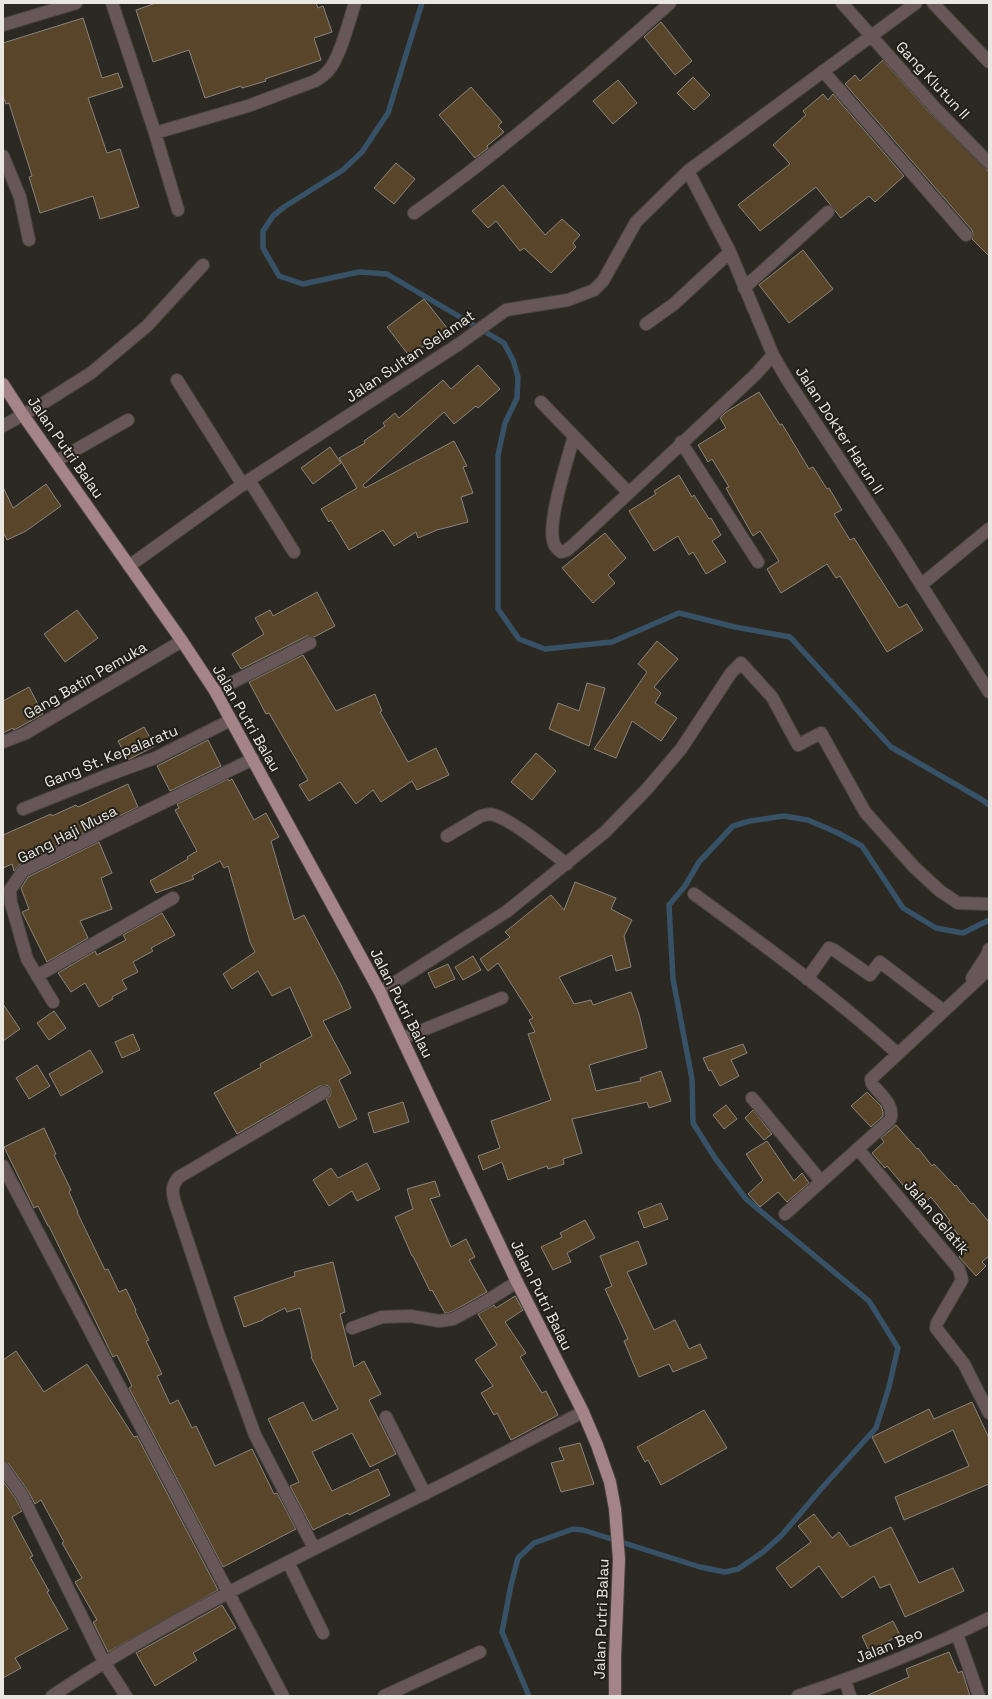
<svg xmlns="http://www.w3.org/2000/svg" width="992" height="1699" viewBox="0 0 992 1699" font-family="'Space Grotesk',sans-serif">
<style>
.lines{fill:none;stroke-linecap:round;stroke-linejoin:round}
.stream{stroke:#375167;stroke-width:5.5}
.building{fill:#58452a;stroke:#89847d}
.minor-casing{stroke:#47433d;stroke-width:14}
.major-casing{stroke:#47433d;stroke-width:14}
.minor{stroke:#675759;stroke-width:12}
.major{stroke:#a58488;stroke-width:12}
.labels{text-anchor:middle;dominant-baseline:central;stroke-width:4;stroke-linejoin:round;paint-order:stroke}
.street-label{font-size:15px;fill:#eae7e3;stroke:#221e18}
</style>
<rect width="100%" height="100%" fill="#2c2822"/>
<g class="lines">
<!-- stream -->
<path class="stream" d="M 422,3 L 388,113 L 362,152 L 343,170 L 284,207 L 273,216 L 263,231 L 263,248 L 279,276 L 303,284 L 359,272 L 387,274 L 504,343 L 513,360 L 518,377 L 517,398 L 505,423 L 498,455 L 498,609 L 519,639 L 545,649 L 612,642 L 679,613 L 735,627 L 790,637 L 891,747 L 981,799 L 989,805
M 529,1696 L 502,1632 L 511,1585 L 518,1558 L 534,1543 L 573,1529 L 583,1530 L 700,1567 L 725,1572 L 738,1569 L 763,1552 L 782,1535 L 821,1489 L 876,1428 L 889,1387 L 898,1348 L 869,1301 L 746,1199 L 715,1158 L 693,1123 L 692,1079 L 673,979 L 669,905 L 685,886 L 699,862 L 733,826 L 750,821 L 784,816 L 808,820 L 838,833 L 862,846 L 903,908 L 936,928 L 963,933 L 989,920"/>
</g>
<!-- building -->
<path class="building" d="M 156,3 L 316,3 L 318,8 L 323,6 L 332,32 L 314,38 L 321,60 L 265,79 L 266,81 L 242,88 L 241,86 L 205,98 L 189,50 L 153,62 L 136,10 Z
M 83,18 L 102,78 L 118,73 L 123,87 L 88,98 L 107,153 L 120,149 L 139,207 L 100,219 L 93,196 L 40,213 L 29,177 L 32,176 L 9,103 L 6,104 L 3,96 L 3,43 Z
M 661,22 L 692,61 L 675,75 L 644,37 Z
M 883,60 L 929,112 L 989,172 L 989,256 L 972,239 L 973,234 L 972,230 L 845,84 L 855,75 L 860,81 Z
M 693,77 L 710,95 L 694,110 L 677,93 Z
M 618,80 L 637,103 L 613,124 L 593,101 Z
M 471,87 L 502,122 L 498,126 L 504,132 L 487,146 L 488,148 L 475,158 L 439,115 Z
M 823,94 L 828,100 L 833,94 L 904,176 L 875,202 L 869,196 L 841,218 L 816,187 L 760,231 L 738,205 L 790,164 L 773,145 L 806,115 L 803,111 Z
M 396,163 L 415,179 L 394,204 L 374,188 Z
M 503,185 L 545,235 L 562,219 L 580,235 L 573,243 L 576,247 L 551,273 L 524,248 L 520,251 L 496,221 L 488,228 L 472,211 Z
M 803,250 L 833,289 L 789,323 L 759,285 Z
M 424,299 L 447,328 L 410,357 L 387,327 Z
M 478,365 L 500,389 L 478,408 L 476,406 L 454,424 L 444,412 L 363,485 L 365,488 L 454,441 L 467,466 L 463,467 L 473,493 L 461,497 L 468,522 L 437,530 L 418,538 L 416,532 L 394,546 L 383,530 L 349,550 L 331,520 L 329,522 L 321,509 L 357,488 L 339,458 L 365,443 L 364,441 L 385,426 L 383,423 L 395,413 L 399,418 L 443,380 L 451,389 Z
M 759,392 L 780,425 L 782,424 L 809,469 L 813,467 L 827,489 L 829,488 L 842,510 L 834,514 L 850,540 L 854,538 L 899,608 L 907,604 L 923,630 L 887,652 L 840,576 L 836,578 L 827,564 L 781,593 L 767,569 L 779,561 L 760,531 L 753,536 L 726,488 L 729,487 L 712,459 L 708,462 L 698,445 L 726,428 L 720,418 L 726,412 Z
M 330,447 L 341,463 L 313,484 L 301,468 Z
M 679,475 L 692,497 L 694,495 L 709,519 L 711,518 L 721,535 L 712,541 L 726,562 L 706,574 L 693,552 L 689,555 L 678,536 L 654,551 L 629,511 L 656,494 L 654,491 Z
M 46,484 L 61,506 L 26,531 L 7,540 L 3,532 L 3,487 L 13,508 Z
M 605,533 L 626,558 L 608,575 L 615,583 L 593,603 L 562,568 Z
M 317,592 L 335,626 L 314,637 L 307,636 L 241,669 L 232,654 L 264,634 L 255,618 L 270,610 L 273,616 Z
M 77,610 L 98,638 L 65,662 L 44,634 Z
M 657,641 L 678,659 L 654,687 L 661,693 L 655,703 L 677,718 L 661,741 L 632,721 L 616,758 L 594,749 L 647,672 L 638,664 Z
M 303,655 L 336,711 L 375,694 L 382,711 L 380,712 L 408,762 L 436,748 L 449,775 L 417,790 L 412,781 L 381,802 L 373,790 L 356,804 L 340,782 L 309,801 L 299,785 L 308,780 L 269,713 L 266,714 L 249,682 Z
M 587,683 L 605,688 L 589,746 L 549,729 L 558,703 L 579,711 Z
M 29,687 L 43,714 L 16,729 L 14,730 L 13,728 L 3,733 L 3,701 Z
M 144,727 L 155,746 L 128,760 L 118,741 Z
M 208,740 L 221,766 L 170,791 L 157,766 Z
M 536,753 L 556,771 L 532,800 L 511,782 Z
M 228,779 L 229,781 L 232,779 L 254,820 L 266,813 L 279,837 L 271,841 L 294,920 L 304,915 L 341,985 L 351,1008 L 323,1021 L 351,1073 L 339,1080 L 357,1119 L 339,1128 L 326,1099 L 330,1096 L 331,1092 L 330,1088 L 327,1085 L 320,1086 L 237,1134 L 214,1093 L 261,1067 L 260,1064 L 312,1036 L 290,987 L 272,996 L 258,971 L 232,989 L 223,974 L 255,952 L 250,942 L 228,866 L 224,868 L 220,861 L 192,876 L 194,879 L 156,893 L 150,881 L 188,859 L 187,857 L 197,851 L 175,810 L 179,808 L 177,804 Z
M 128,784 L 138,807 L 20,864 L 14,871 L 12,864 L 3,868 L 3,835 L 51,814 L 52,816 L 76,805 L 78,807 Z
M 99,842 L 112,873 L 101,878 L 112,909 L 80,921 L 88,938 L 47,962 L 22,912 L 29,909 L 21,888 L 28,877 Z
M 575,882 L 616,898 L 611,909 L 632,920 L 624,936 L 631,967 L 616,971 L 612,955 L 559,977 L 574,1004 L 591,1000 L 593,1005 L 631,992 L 639,1014 L 647,1048 L 589,1065 L 596,1091 L 641,1081 L 640,1078 L 661,1071 L 671,1101 L 649,1108 L 647,1102 L 572,1119 L 582,1153 L 563,1159 L 564,1164 L 548,1169 L 547,1166 L 508,1180 L 502,1162 L 483,1170 L 478,1156 L 500,1148 L 491,1121 L 551,1100 L 528,1034 L 535,1032 L 529,1020 L 533,1018 L 498,963 L 488,971 L 480,959 L 510,937 L 505,932 L 551,895 L 564,910 Z
M 162,913 L 175,935 L 151,948 L 153,951 L 133,962 L 138,972 L 122,980 L 127,989 L 112,997 L 113,999 L 99,1007 L 85,983 L 71,992 L 58,973 L 95,951 L 97,955 L 126,940 L 123,935 Z
M 473,956 L 481,970 L 463,980 L 455,967 Z
M 448,964 L 455,979 L 435,988 L 428,973 Z
M 3,1004 L 20,1029 L 3,1041 Z
M 54,1011 L 66,1028 L 49,1040 L 37,1023 Z
M 133,1034 L 140,1050 L 122,1058 L 115,1042 Z
M 743,1044 L 747,1053 L 731,1060 L 739,1076 L 720,1086 L 711,1070 L 709,1071 L 703,1058 Z
M 90,1050 L 103,1072 L 61,1096 L 49,1074 Z
M 37,1065 L 50,1086 L 29,1099 L 16,1078 Z
M 867,1092 L 881,1106 L 883,1112 L 883,1116 L 871,1127 L 851,1106 Z
M 403,1102 L 409,1122 L 374,1133 L 368,1113 Z
M 726,1105 L 737,1119 L 724,1129 L 713,1115 Z
M 753,1110 L 772,1134 L 764,1140 L 745,1118 Z
M 896,1125 L 917,1149 L 918,1148 L 932,1166 L 934,1164 L 955,1186 L 956,1185 L 971,1204 L 973,1203 L 989,1222 L 989,1256 L 982,1262 L 986,1266 L 976,1276 L 959,1257 L 968,1247 L 948,1222 L 950,1221 L 931,1197 L 925,1203 L 907,1182 L 903,1185 L 887,1166 L 885,1168 L 872,1153 L 884,1142 L 881,1138 Z
M 44,1128 L 56,1154 L 54,1155 L 71,1190 L 69,1192 L 78,1212 L 77,1212 L 105,1270 L 108,1269 L 119,1292 L 126,1289 L 136,1310 L 135,1311 L 149,1340 L 146,1341 L 162,1374 L 157,1376 L 170,1404 L 178,1400 L 192,1428 L 196,1426 L 215,1466 L 252,1449 L 274,1494 L 277,1493 L 296,1529 L 223,1567 L 129,1388 L 132,1386 L 117,1355 L 113,1357 L 49,1226 L 48,1226 L 38,1206 L 34,1208 L 4,1147 Z
M 767,1141 L 794,1181 L 802,1173 L 809,1183 L 787,1202 L 778,1192 L 760,1207 L 748,1194 L 763,1180 L 746,1154 Z
M 367,1163 L 380,1189 L 357,1201 L 352,1191 L 329,1206 L 313,1180 L 331,1168 L 338,1178 Z
M 435,1181 L 440,1196 L 430,1199 L 451,1247 L 466,1239 L 475,1257 L 469,1260 L 487,1292 L 451,1312 L 445,1313 L 432,1290 L 430,1291 L 413,1256 L 412,1256 L 395,1217 L 413,1209 L 407,1189 Z
M 661,1203 L 668,1219 L 644,1228 L 638,1212 Z
M 585,1220 L 595,1238 L 567,1253 L 571,1262 L 553,1270 L 541,1247 L 562,1237 L 560,1233 Z
M 638,1241 L 647,1264 L 627,1272 L 654,1330 L 675,1320 L 689,1349 L 700,1344 L 707,1358 L 673,1372 L 669,1364 L 639,1377 L 624,1341 L 628,1339 L 605,1289 L 612,1286 L 600,1256 Z
M 333,1262 L 345,1312 L 340,1314 L 354,1367 L 364,1361 L 381,1394 L 369,1400 L 396,1454 L 370,1467 L 352,1433 L 312,1452 L 332,1491 L 378,1469 L 390,1495 L 349,1515 L 348,1513 L 313,1530 L 290,1486 L 299,1482 L 268,1419 L 303,1402 L 313,1421 L 338,1409 L 311,1357 L 312,1356 L 300,1308 L 287,1312 L 285,1308 L 263,1319 L 263,1320 L 244,1327 L 234,1297 L 295,1276 L 294,1272 Z
M 515,1296 L 523,1310 L 505,1322 L 526,1353 L 520,1357 L 542,1393 L 546,1391 L 558,1415 L 511,1440 L 497,1413 L 494,1415 L 481,1393 L 493,1386 L 475,1360 L 497,1345 L 478,1314 L 494,1305 L 496,1308 Z
M 16,1351 L 44,1392 L 87,1364 L 134,1437 L 137,1436 L 218,1590 L 108,1652 L 93,1622 L 97,1620 L 75,1582 L 82,1578 L 62,1543 L 64,1542 L 41,1500 L 35,1504 L 28,1491 L 9,1464 L 3,1461 L 3,1360 Z
M 972,1402 L 989,1438 L 989,1484 L 904,1520 L 895,1497 L 969,1466 L 953,1430 L 885,1463 L 872,1437 L 929,1409 L 934,1419 Z
M 704,1410 L 727,1448 L 661,1485 L 648,1460 L 645,1462 L 637,1447 Z
M 580,1443 L 594,1484 L 561,1492 L 551,1463 L 564,1460 L 559,1448 Z
M 3,1481 L 16,1499 L 22,1511 L 12,1517 L 33,1556 L 30,1557 L 49,1591 L 47,1592 L 68,1629 L 15,1658 L 21,1668 L 3,1678 Z
M 814,1514 L 832,1538 L 839,1532 L 850,1547 L 891,1527 L 919,1583 L 953,1568 L 964,1591 L 905,1617 L 890,1584 L 880,1588 L 874,1576 L 842,1598 L 819,1566 L 791,1588 L 776,1568 L 811,1542 L 798,1526 Z
M 222,1605 L 236,1628 L 193,1653 L 197,1660 L 155,1686 L 136,1653 Z
M 893,1621 L 900,1635 L 869,1651 L 862,1636 Z
M 949,1652 L 958,1673 L 962,1671 L 970,1696 L 866,1696 L 909,1677 L 906,1669 Z"/>
<g class="lines">
<defs>
<path id="minor" d="M 112,3 L 155,133 L 178,210
M 842,3 L 934,107 L 989,163
M 933,3 L 989,62
M 3,25 L 76,3
M 823,71 L 966,235
M 155,133 L 248,106 L 315,81 C 320,78 325,75 328,71 C 340,58 349,21 355,3
M 3,156 L 20,197 L 29,240
M 688,171 L 730,252 L 773,355 L 788,381 L 896,545 L 989,692
M 414,213 C 504,149 588,76 670,3
M 744,288 L 828,212
M 646,324 L 674,304 L 730,252
M 177,380 L 243,485
M 541,402 L 628,492
M 3,426 L 42,404 L 91,373 L 147,326 L 203,265
M 574,436 C 568,458 548,519 553,540 C 554,546 556,548 561,552 L 567,550 L 572,546 L 755,375 L 773,355
M 681,442 L 758,562
M 56,461 L 128,420
M 249,480 L 294,552
M 129,566 L 249,480 L 459,344 L 506,310 L 568,300 L 594,290 L 603,281 L 636,222 L 688,171 L 916,3
M 921,585 L 989,529
M 215,691 L 310,643
M 3,742 L 26,733 L 182,641
M 23,809 L 108,775 L 155,758 L 231,720
M 447,836 L 481,816 C 486,815 489,813 494,815 C 514,821 549,851 567,864
M 694,894 C 764,945 834,996 898,1054
M 37,976 L 173,898
M 972,978 L 987,955 L 989,949
M 807,979 L 829,948 L 834,950 L 870,975 L 880,962 L 944,1011
M 380,992 L 506,912 L 605,832 L 646,790 L 681,749 L 731,673 L 741,663 L 772,697 L 798,745 L 821,733 L 865,812 L 914,867 L 940,891 L 958,903 L 989,904
M 53,1002 L 27,959 L 11,903 L 10,890 L 23,871 L 253,759
M 403,1038 L 502,998
M 752,1098 L 821,1181
M 858,1149 L 959,1269 L 962,1280 L 937,1323 L 936,1328 L 964,1364 L 989,1413
M 3,1166 L 283,1696
M 785,1214 L 890,1120 C 896,1106 880,1094 872,1084 L 871,1079 L 989,969
M 352,1328 L 382,1317 L 411,1316 L 439,1321 L 453,1319 L 485,1302 L 517,1282
M 386,1417 L 425,1494
M 3,1468 L 22,1495 L 104,1662 L 126,1696
M 314,1548 L 255,1435 L 217,1330 L 175,1203 C 172,1192 171,1186 179,1177 L 324,1092
M 288,1562 L 323,1633
M 957,1634 L 979,1696
M 845,1680 L 850,1696
M 52,1696 C 169,1618 298,1557 424,1494 C 477,1468 530,1439 583,1412
M 384,1696 L 480,1652
M 798,1696 C 863,1674 928,1649 989,1618"/>
<path id="major" d="M 3,384 L 23,415 L 182,641 L 215,691 L 380,992 L 517,1282 L 583,1412 L 597,1445 L 610,1482 L 615,1509 L 619,1559 L 615,1658 L 615,1696"/>
</defs>
<!-- minor casing -->
<use href="#minor" class="minor-casing"/>
<!-- major casing -->
<use href="#major" class="major-casing"/>
<!-- minor -->
<use href="#minor" class="minor"/>
<!-- major -->
<use href="#major" class="major"/>
</g>
<g class="labels">
<!-- street labels -->
<g class="street-label">
<text transform="translate(933 80) rotate(47)">Gang Klutun II</text>
<text transform="translate(410 356) rotate(-34)">Jalan Sultan Selamat</text>
<text transform="translate(840 430) rotate(57)">Jalan Dokter Harun II</text>
<text transform="translate(66 447) rotate(55)">Jalan Putri Balau</text>
<text transform="translate(85 680) rotate(-30)">Gang Batin Pemuka</text>
<text transform="translate(247 718) rotate(60)">Jalan Putri Balau</text>
<text transform="translate(111 756) rotate(-22)">Gang St. Kepalaratu</text>
<text transform="translate(67 834) rotate(-27)">Gang Haji Musa</text>
<text transform="translate(402 1003) rotate(63)">Jalan Putri Balau</text>
<text transform="translate(937 1217) rotate(50)">Jalan Gelatik</text>
<text transform="translate(542 1295) rotate(64)">Jalan Putri Balau</text>
<text transform="translate(601 1619) rotate(-88)">Jalan Putri Balau</text>
<text transform="translate(889 1645) rotate(-22)">Jalan Beo</text>
</g>
</g>
<!-- border -->
<rect width="992" height="1699" fill="none" stroke="#eae7e3" stroke-width="8"/>
</svg>
